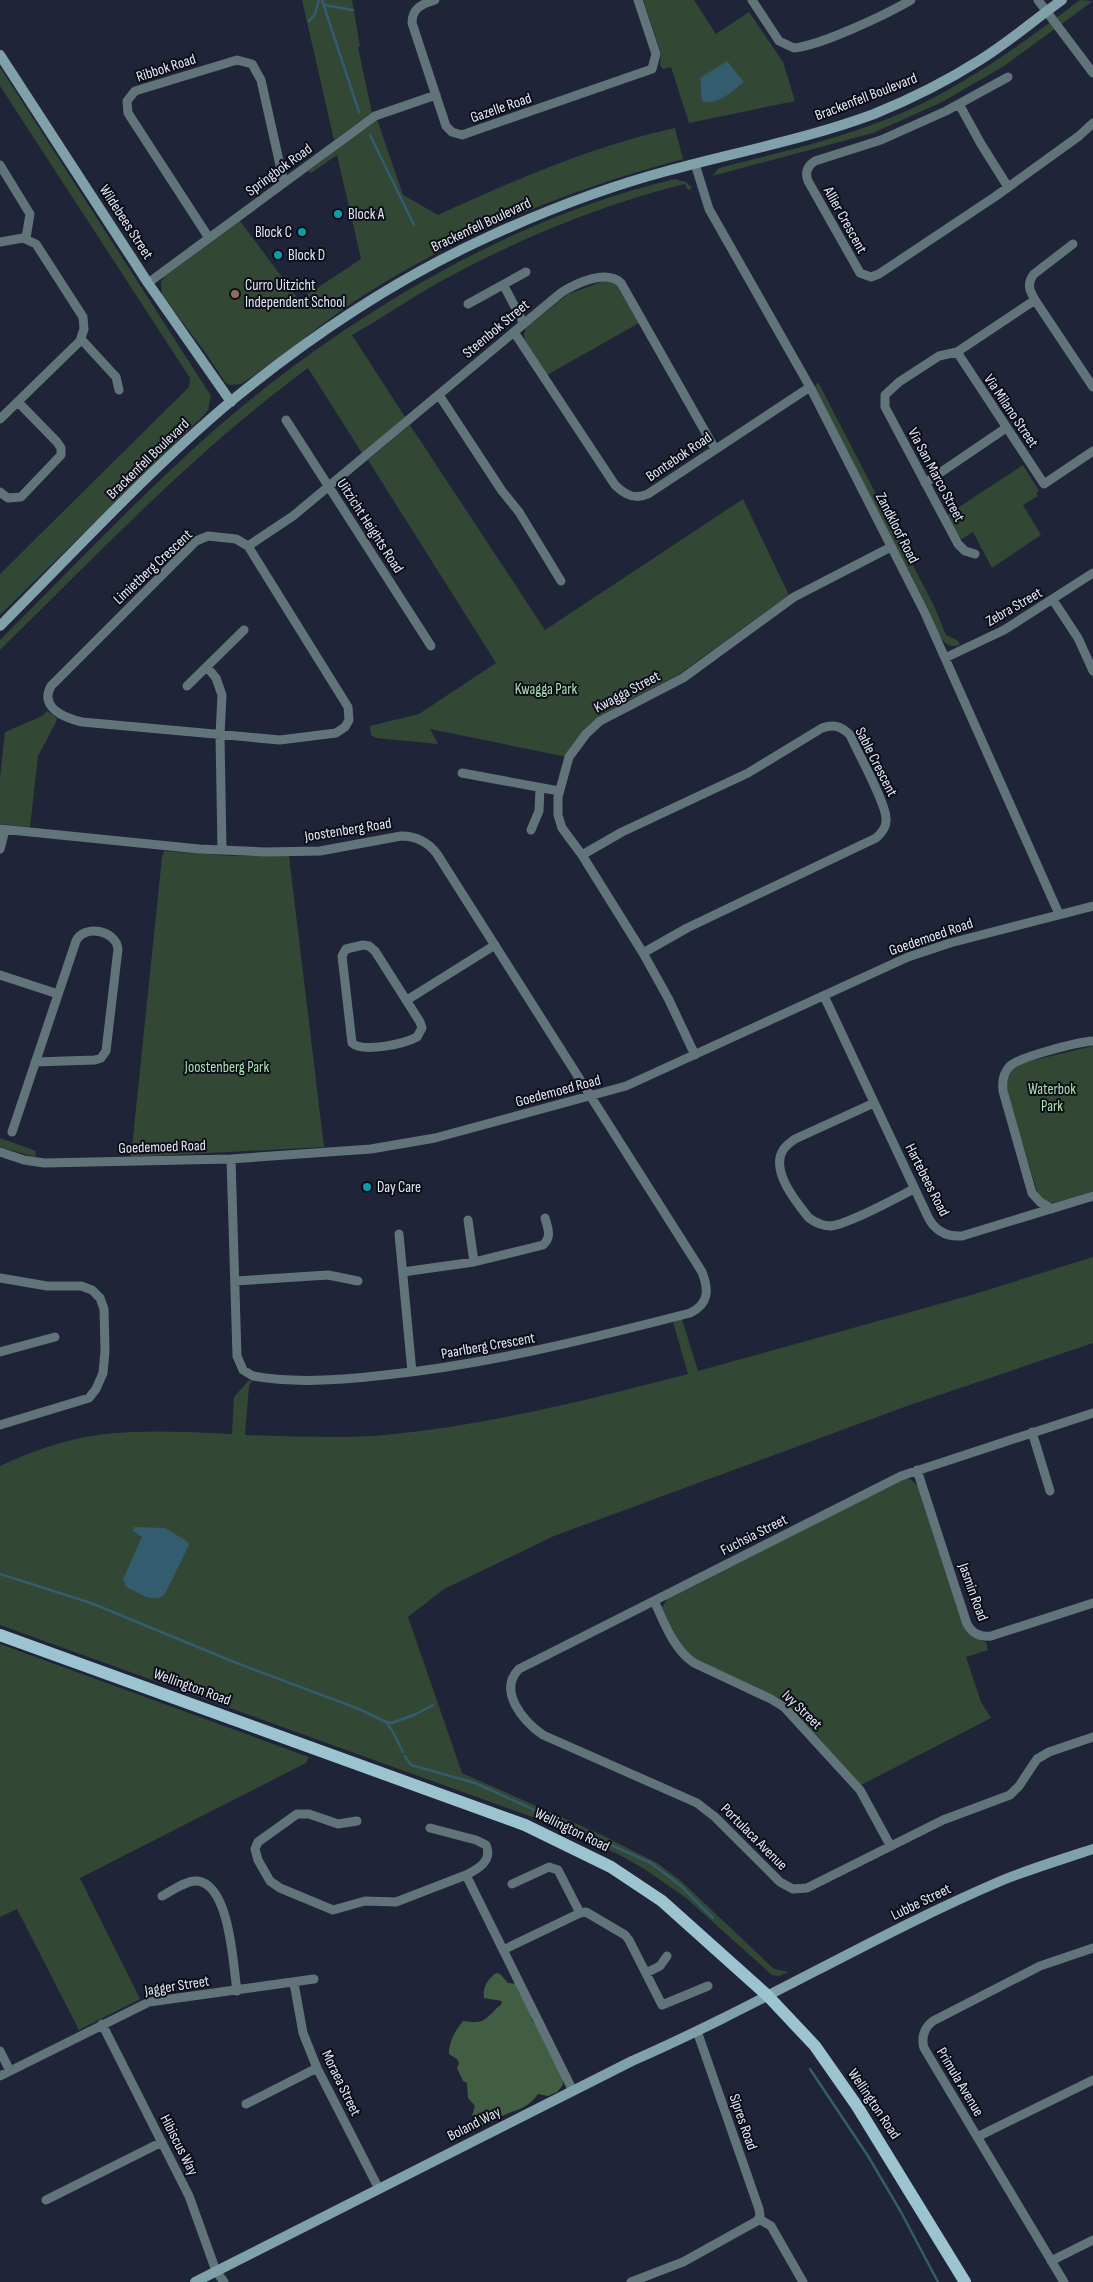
<svg xmlns="http://www.w3.org/2000/svg" width="1093" height="2282" viewBox="0 0 1093 2282" font-family="'Sofia Sans Condensed',sans-serif">
<style>
.green{fill:#334735}
.forest{fill:#415e43}
.water{fill:#335c6f}
.lines{fill:none;stroke-linecap:round;stroke-linejoin:round}
.stream{stroke:#335c6f;stroke-width:2.5}
.street{stroke:#60747a;stroke-width:9}
.secondary{stroke:#81a1aa;stroke-width:10}
.primary{stroke:#9bc4d0;stroke-width:12}
.culture-dot{fill:#0f9aa8;stroke:#0c0e17;stroke-width:2}
.education-dot{fill:#8d6e63;stroke:#0c0e17;stroke-width:2}
.labels{text-anchor:middle;dominant-baseline:central;stroke-width:4;stroke-linejoin:round;paint-order:stroke}
.street-label{font-size:15px;fill:#e4e7f6;stroke:#0c0e17}
.poi-label{font-size:15px;fill:#e4e7f6;stroke:#0c0e17;text-anchor:start}
.park-label{font-size:15px;fill:#ace0b0;stroke:#0c0e17}
</style>
<rect width="100%" height="100%" fill="#1f2439"/>
<!-- green -->
<path class="green" d="M 302,0 L 352,0 L 360,46 L 358,47 L 372,113 L 334,140 Z
M 643,0 L 694,0 L 716,34 L 749,12 L 783,62 L 795,101 L 689,123 L 671,67 L 663,69 L 660,66 L 661,53 Z
M 1080,0 L 1093,1 L 1004,66 L 942,102 L 873,133 L 712,176 L 719,168 C 781,152 845,138 904,112 C 969,83 1024,42 1080,0 Z
M 0,67 L 211,396 L 208,410 L 203,416 L 0,615 L 0,574 L 189,387 L 190,378 L 0,86 Z
M 377,119 L 403,195 L 438,215 C 515,180 592,146 675,128 L 683,159 C 571,189 463,232 364,295 C 321,323 283,357 241,384 L 230,385 L 225,382 L 205,352 L 162,295 L 161,282 L 165,276 L 240,221 L 299,300 L 361,259 L 337,155 L 311,173 L 308,171 Z
M 675,179 L 686,182 L 692,188 L 688,190 L 685,184 C 603,204 521,238 447,278 C 415,295 384,317 352,335 L 405,417 L 362,453 L 308,368 C 195,451 99,553 0,650 L 0,640 C 70,570 138,498 211,433 C 338,321 510,217 675,179 Z
M 607,280 L 617,285 L 639,323 L 547,375 L 525,341 L 524,334 L 526,328 L 568,294 Z
M 818,382 L 934,606 L 946,635 L 957,640 L 960,645 C 940,652 934,622 928,608 L 814,388 Z
M 410,425 L 545,630 L 743,499 L 789,595 L 678,675 L 599,716 L 589,725 L 567,757 L 430,729 L 438,744 L 376,738 L 371,735 L 370,726 L 419,714 L 496,663 L 368,460 Z
M 1023,465 L 1039,491 L 1036,493 L 1038,496 L 1023,505 L 1041,535 L 992,568 L 973,532 L 962,539 L 957,538 L 947,515 Z
M 47,711 L 57,718 L 56,722 L 38,756 L 30,827 L 0,824 L 0,778 L 5,732 L 42,716 Z
M 164,851 L 232,856 L 289,856 L 324,1147 L 131,1157 L 162,857 Z
M 1093,1046 L 1093,1191 L 1054,1203 L 1046,1202 L 1038,1194 L 1006,1089 C 1008,1076 1010,1070 1022,1063 Z
M 0,1138 L 36,1151 L 35,1157 L 0,1147 Z
M 1093,1257 L 1093,1343 L 907,1406 L 554,1536 L 444,1589 L 408,1617 L 462,1773 L 604,1836 L 657,1863 L 681,1881 L 774,1969 L 789,1972 L 779,1976 L 772,1975 L 686,1898 L 646,1870 L 618,1854 L 543,1821 L 0,1625 L 0,1466 C 30,1452 66,1439 98,1435 C 143,1429 188,1432 232,1434 L 234,1397 L 249,1380 L 252,1381 L 249,1386 L 245,1435 C 291,1436 339,1439 385,1435 C 488,1425 588,1400 688,1374 L 673,1322 L 682,1319 L 698,1371 L 968,1296 Z
M 903,1479 L 910,1479 L 918,1486 L 963,1625 L 974,1638 L 986,1642 L 988,1650 L 966,1657 L 981,1702 L 991,1718 L 861,1785 L 789,1706 L 781,1699 L 693,1659 L 681,1647 L 662,1607 L 669,1597 Z
M 0,1644 L 309,1757 L 306,1763 L 80,1878 L 140,1999 L 79,2030 L 17,1909 L 0,1917 Z"/>
<!-- forest -->
<path class="forest" d="M 496,1973 L 500,1974 L 508,1983 L 517,1984 L 519,1993 L 529,2004 L 532,2020 L 538,2028 L 548,2051 L 552,2053 L 563,2080 L 563,2085 L 557,2092 L 548,2096 L 538,2094 C 527,2109 518,2109 502,2116 C 494,2120 491,2125 481,2125 L 472,2116 L 475,2106 L 468,2098 L 467,2083 L 463,2081 L 457,2068 L 459,2063 L 457,2059 L 449,2054 C 449,2041 455,2031 463,2021 C 481,2023 482,2023 495,2010 C 498,2006 501,2007 502,2001 L 484,1998 C 482,1988 488,1979 496,1973 Z"/>
<!-- water -->
<path class="water" d="M 727,61 L 744,82 C 732,91 718,106 702,101 L 700,78 Z
M 134,1527 L 165,1528 L 188,1542 L 189,1545 L 165,1594 C 154,1605 138,1592 126,1587 L 123,1579 L 142,1537 L 133,1531 Z"/>
<g class="lines">
<!-- stream -->
<path class="stream" d="M 322,0 L 359,112
M 324,5 L 353,10
M 309,21 L 315,14 L 319,0
M 370,135 L 414,225
M 0,1574 L 91,1603 L 234,1662 L 359,1709 L 386,1722 L 392,1723 L 416,1714 L 433,1705
M 387,1723 L 393,1732 L 403,1752
M 405,1756 L 411,1765 L 475,1783 L 651,1863 L 680,1885 L 713,1918
M 810,2069 L 868,2156 L 901,2212 L 938,2282"/>
<!-- street -->
<path class="street" d="M 435,0 C 422,4 412,8 412,23 L 446,126 L 452,132 L 462,135 L 652,69 L 656,54 L 638,0
M 752,0 L 779,41 L 794,48 C 822,45 885,15 911,0
M 1038,0 L 1093,73
M 1008,77 L 946,111 L 881,140 L 815,161 C 807,166 805,173 808,181 L 860,273 L 871,277 L 879,274 L 996,196 L 1079,136 L 1093,123
M 959,104 L 981,144 L 1008,187
M 695,164 L 709,209 L 810,387 L 924,611 L 1059,914
M 0,165 L 30,214 L 26,238
M 209,238 L 128,113 L 127,101 L 135,91 L 237,60 L 252,64 L 261,80 L 284,183
M 0,242 L 23,238 L 36,244 L 83,317 L 84,329 L 80,341 L 0,419
M 1073,244 L 1034,274 C 1026,284 1030,291 1035,300 L 1093,387
M 148,283 L 375,116 L 436,95
M 504,286 L 524,324
M 468,304 L 526,272
M 514,332 L 615,485 C 625,495 635,500 648,494 L 810,387
M 81,339 L 116,377 L 119,390
M 957,352 L 1044,484 L 1093,451
M 439,395 L 502,491 L 519,512 L 561,581
M 286,420 L 431,646
M 925,483 L 1006,428
M 0,492 L 8,498 L 21,497 L 61,455 L 61,448 L 57,442 L 18,402
M 208,536 L 236,539 L 248,546 L 348,707 L 349,720 L 345,727 L 336,733 L 280,740 L 82,722 C 65,718 39,708 51,686 L 196,541 Z
M 248,546 L 293,516 L 562,292 C 577,283 606,269 621,283 L 715,449
M 975,554 L 965,551 L 958,544 L 885,407 L 885,395 L 899,382 L 939,356 L 957,352 L 1035,300
M 1053,600 L 1078,638 L 1093,671
M 945,658 L 1004,630 L 1093,573
M 207,667 L 216,678 L 222,695 L 220,735 L 222,850
M 187,686 L 244,630
M 462,773 L 559,791
M 0,829 L 199,849 L 265,852 L 320,851 L 401,836 C 417,836 428,842 437,854 L 702,1272 C 709,1290 709,1304 690,1313 C 589,1339 489,1364 385,1375 C 344,1380 294,1384 253,1376 L 243,1370 L 237,1356 L 231,1159
M 531,830 L 539,811 L 540,788
M 0,849 L 5,830
M 582,855 L 622,832 L 748,773 L 822,728 C 834,724 841,726 850,735 C 858,753 885,801 886,818 C 887,827 882,833 876,838 L 687,928 L 643,953
M 363,945 L 369,946 L 375,951 L 420,1022 L 422,1028 L 417,1037 C 404,1044 363,1053 352,1043 L 342,956 L 346,949 Z
M 0,975 L 58,994
M 824,996 L 928,1217 C 935,1231 947,1237 962,1236 L 1093,1196
M 407,1000 L 495,945
M 695,1055 L 668,998 L 643,953 L 582,855 L 562,828 L 558,815 L 558,797 L 569,757 L 586,734 L 600,721 L 683,678 L 794,597 L 891,547
M 874,1103 L 795,1139 C 791,1142 786,1145 783,1150 C 770,1171 797,1203 809,1218 C 816,1223 823,1226 831,1226 C 849,1224 896,1198 914,1189
M 12,1132 L 76,941 C 84,924 116,930 118,949 L 106,1051 L 101,1058 L 95,1060 L 35,1062
M 0,1152 L 24,1160 L 44,1163 L 231,1159 L 371,1149 L 435,1138 L 626,1086 L 908,957 L 950,943 L 1093,906
M 1052,1209 L 1040,1202 L 1032,1193 L 1003,1091 C 1002,1082 1003,1073 1010,1066 C 1019,1057 1078,1042 1093,1041
M 468,1220 L 474,1262
M 399,1234 L 412,1372
M 403,1272 L 474,1262 L 543,1245 C 552,1237 548,1229 545,1218
M 0,1278 L 47,1286 L 81,1286 L 92,1290 L 100,1298 L 104,1309 L 105,1351 L 103,1373 L 96,1389 L 89,1398 L 0,1425
M 235,1281 L 328,1275 L 358,1281
M 0,1352 L 55,1337
M 1093,1413 L 901,1476 L 519,1669 C 497,1691 524,1722 543,1735 L 697,1803 L 715,1817 L 780,1882 L 793,1889 L 807,1888 L 943,1820 L 1010,1795 L 1019,1786 L 1037,1759 L 1049,1752 L 1093,1737
M 1032,1432 L 1050,1491
M 917,1470 L 967,1624 C 973,1634 979,1637 991,1636 L 1093,1603
M 654,1601 C 665,1623 673,1649 694,1663 L 771,1699 L 784,1707 L 860,1790 L 890,1845
M 357,1821 L 338,1824 L 309,1814 L 297,1814 L 258,1842 L 255,1849 L 258,1860 L 270,1881 L 280,1888 L 333,1910 L 365,1901 L 396,1902 L 466,1875 L 573,2091
M 430,1828 L 476,1840 L 486,1845 C 493,1861 478,1869 466,1875
M 512,1884 L 549,1867 L 558,1870 L 580,1913
M 162,1896 C 172,1891 186,1880 197,1881 C 230,1884 233,1965 237,1991
M 503,1950 L 580,1913 L 586,1912 L 625,1935 L 629,1940 L 662,2005 L 708,1986
M 646,1973 L 660,1966 L 667,1956
M 294,1983 L 303,2033 L 317,2068 L 379,2189
M 102,2024 L 189,2196 L 216,2271 L 224,2282
M 0,2051 L 10,2071
M 0,2076 L 149,2002 L 314,1979
M 246,2104 L 317,2068
M 977,2137 L 1093,2080
M 46,2200 L 162,2142
M 759,2219 L 771,2226 L 803,2282
M 1051,2261 L 1093,2240
M 631,2282 L 683,2262 L 757,2221 L 760,2216 L 759,2209 L 697,2031
M 1064,2282 L 924,2048 C 921,2037 924,2028 933,2021 L 1040,1966 L 1093,1948"/>
<!-- secondary -->
<path class="secondary" d="M 0,55 L 148,283 L 231,402
M 0,626 C 75,551 148,471 230,402 C 309,337 397,278 490,236 C 547,210 607,187 667,171 C 736,152 807,139 874,114 C 911,99 947,81 980,60 C 1009,42 1034,20 1062,0
M 195,2282 L 632,2061 C 758,2006 876,1934 1003,1880 C 1033,1868 1063,1859 1093,1849"/>
<!-- primary -->
<path class="primary" d="M 0,1635 L 525,1825 L 611,1867 L 662,1901 L 768,1996 L 815,2046 L 857,2106 L 965,2282"/>
</g>
<!-- markers -->
<g class="culture-dot">
<circle cx="338" cy="214" r="5"/>
<circle cx="302" cy="232" r="5"/>
<circle cx="278" cy="255" r="5"/>
<circle cx="367" cy="1187" r="5"/>
</g>
<circle class="education-dot" cx="235" cy="294" r="5"/>
<g class="labels">
<!-- street labels -->
<g class="street-label">
<text transform="translate(166 68) rotate(-18)">Ribbok Road</text>
<text transform="translate(866 97) rotate(-21)">Brackenfell Boulevard</text>
<text transform="translate(501 108) rotate(-19)">Gazelle Road</text>
<text transform="translate(279 170) rotate(-36)">Springbok Road</text>
<text transform="translate(845 220) rotate(61)">Allier Crescent</text>
<text transform="translate(126 222) rotate(57)">Wildebees Street</text>
<text transform="translate(481 225) rotate(-25)">Brackenfell Boulevard</text>
<text transform="translate(496 329) rotate(-40)">Steenbok Street</text>
<text transform="translate(1011 411) rotate(56)">Via Milano Street</text>
<text transform="translate(679 457) rotate(-34)">Bontebok Road</text>
<text transform="translate(148 459) rotate(-44)">Brackenfell Boulevard</text>
<text transform="translate(936 475) rotate(62)">Via San Marco Street</text>
<text transform="translate(370 526) rotate(57)">Uitzicht Heights Road</text>
<text transform="translate(897 528) rotate(63)">Zandkloof Road</text>
<text transform="translate(153 567) rotate(-43)">Limietberg Crescent</text>
<text transform="translate(1014 607) rotate(-30)">Zebra Street</text>
<text transform="translate(627 692) rotate(-28)">Kwagga Street</text>
<text transform="translate(876 762) rotate(63)">Sable Crescent</text>
<text transform="translate(348 830) rotate(-9)">Joostenberg Road</text>
<text transform="translate(931 937) rotate(-19)">Goedemoed Road</text>
<text transform="translate(558 1091) rotate(-15)">Goedemoed Road</text>
<text transform="translate(162 1147) rotate(-2)">Goedemoed Road</text>
<text transform="translate(927 1180) rotate(63)">Hartebees Road</text>
<text transform="translate(488 1346) rotate(-10)">Paarlberg Crescent</text>
<text transform="translate(754 1535) rotate(-27)">Fuchsia Street</text>
<text transform="translate(973 1592) rotate(70)">Jasmin Road</text>
<text transform="translate(192 1687) rotate(20)">Wellington Road</text>
<text transform="translate(802 1710) rotate(44)">Ivy Street</text>
<text transform="translate(572 1830) rotate(26)">Wellington Road</text>
<text transform="translate(754 1837) rotate(45)">Portulaca Avenue</text>
<text transform="translate(921 1902) rotate(-26)">Lubbe Street</text>
<text transform="translate(177 1986) rotate(-9)">Jagger Street</text>
<text transform="translate(960 2082) rotate(59)">Primula Avenue</text>
<text transform="translate(341 2083) rotate(64)">Moraea Street</text>
<text transform="translate(874 2104) rotate(56)">Wellington Road</text>
<text transform="translate(743 2122) rotate(71)">Sipres Road</text>
<text transform="translate(474 2124) rotate(-27)">Boland Way</text>
<text transform="translate(179 2145) rotate(63)">Hibiscus Way</text>
</g>
<!-- poi labels -->
<g class="poi-label">
<text x="348" y="214">Block A</text>
<text x="292" y="232" text-anchor="end">Block C</text>
<text x="288" y="255">Block D</text>
<text x="245" y="285">Curro Uitzicht<tspan x="245" dy="17">Independent School</tspan></text>
<text x="377" y="1187">Day Care</text>
</g>
<!-- park labels -->
<g class="park-label">
<text x="546" y="689">Kwagga Park</text>
<text x="227" y="1067">Joostenberg Park</text>
<text x="1052" y="1089">Waterbok<tspan x="1052" dy="17">Park</tspan></text>
</g>
</g>
</svg>
